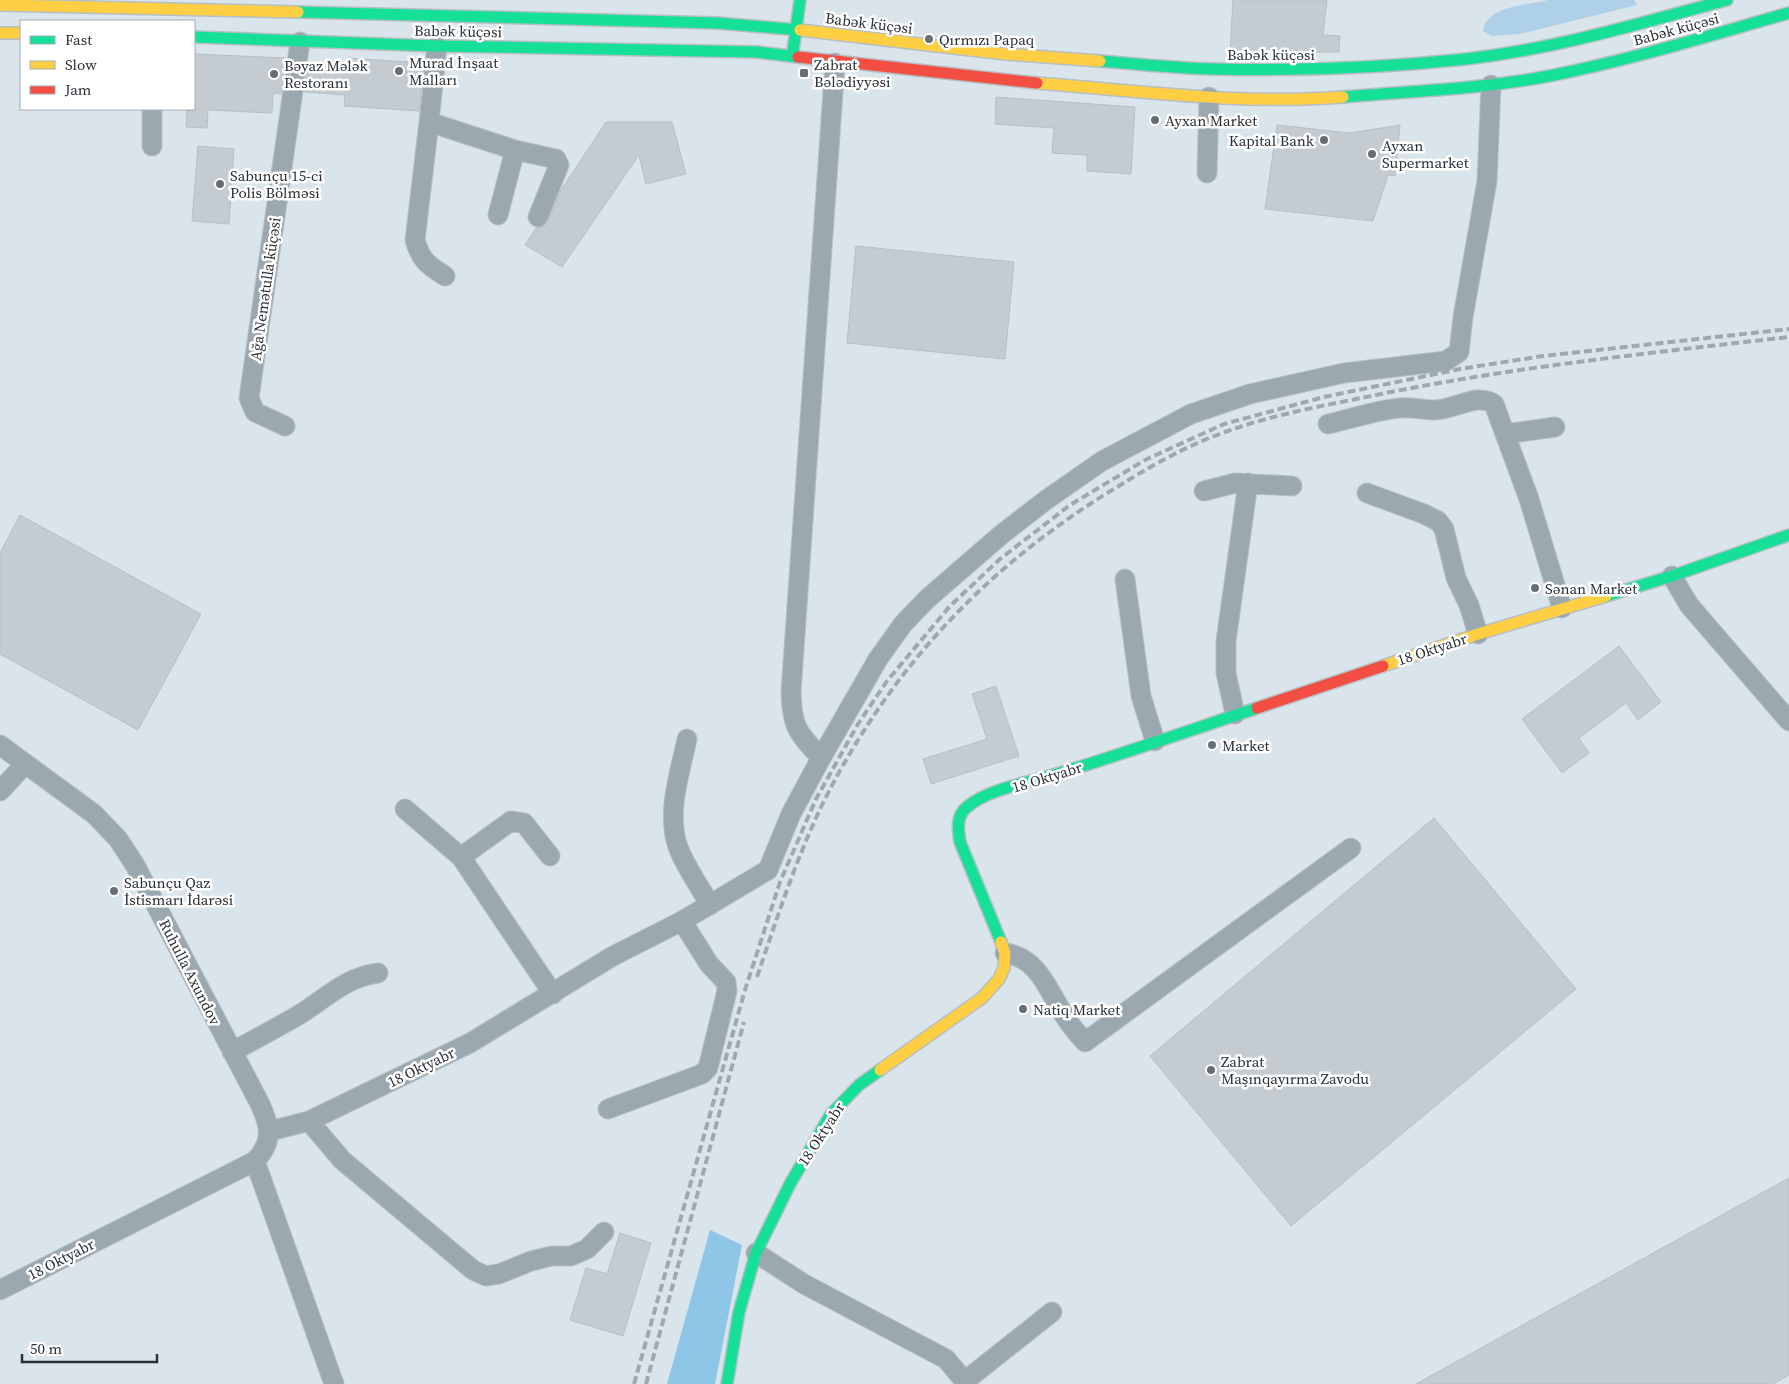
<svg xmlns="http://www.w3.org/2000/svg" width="1789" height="1384" viewBox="0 0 1789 1384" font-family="'Source Serif 4',serif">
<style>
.green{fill:#aed1e8}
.forest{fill:#8ec6e8}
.building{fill:#c4ccd2;stroke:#b7bfc5}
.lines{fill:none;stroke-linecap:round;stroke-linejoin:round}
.street-casing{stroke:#b7bfc5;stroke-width:21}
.fast-casing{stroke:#b7bfc5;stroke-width:14}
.slow-casing{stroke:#b7bfc5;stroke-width:14}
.jam-casing{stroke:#b7bfc5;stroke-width:14}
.street{stroke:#9ca8b0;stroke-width:19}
.fast{stroke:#16e098;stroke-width:11}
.slow{stroke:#ffcf43;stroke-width:11}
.jam{stroke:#f24e42;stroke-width:11}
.rail{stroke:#9ea8b0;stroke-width:4;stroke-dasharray:8 4;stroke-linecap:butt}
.poi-dot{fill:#676f75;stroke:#fff;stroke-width:2}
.labels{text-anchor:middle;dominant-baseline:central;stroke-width:5;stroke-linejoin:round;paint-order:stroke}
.street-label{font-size:15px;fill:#293036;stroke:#fff}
.poi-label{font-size:15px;fill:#293036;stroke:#fff;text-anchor:start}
</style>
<rect width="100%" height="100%" fill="#d9e4eb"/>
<!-- green -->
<path class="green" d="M 1548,0 L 1634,0 L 1637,5 L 1520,34 L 1492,36 L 1483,31 C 1486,6 1528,5 1548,0 Z"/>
<!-- forest -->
<path class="forest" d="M 710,1230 L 742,1245 L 715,1384 L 667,1384 Z"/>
<!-- building -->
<path class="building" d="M 1233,0 L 1327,0 L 1323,35 L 1340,36 L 1339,52 L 1230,53 Z
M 194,54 L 286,58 L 281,94 L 273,93 L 272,113 L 208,110 L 207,128 L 186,127 L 187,109 L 194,109 Z
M 348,58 L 424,63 L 419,111 L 344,106 L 345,95 L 304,92 L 308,68 L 347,71 Z
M 996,97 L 1135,107 L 1131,174 L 1087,171 L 1087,155 L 1052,153 L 1054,128 L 995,124 Z
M 606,122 L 672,122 L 686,174 L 646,184 L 639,155 L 562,267 L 525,245 L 536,228 L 544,226 L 548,222 L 561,190 Z
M 1277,125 L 1350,133 L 1400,125 L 1395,176 L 1388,175 L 1373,221 L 1265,209 Z
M 198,146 L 234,149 L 229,224 L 192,221 Z
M 856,246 L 1014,262 L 1005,359 L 847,343 Z
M 20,515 L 201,614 L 138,730 L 0,654 L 0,553 Z
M 1619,646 L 1661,702 L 1638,720 L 1626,703 L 1579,738 L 1589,753 L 1562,773 L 1522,719 Z
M 996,686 L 1019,756 L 931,784 L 923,759 L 987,739 L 972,694 Z
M 1434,818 L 1576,989 L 1291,1226 L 1150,1056 Z
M 1789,1178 L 1789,1375 L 1773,1384 L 1416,1384 Z
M 620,1233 L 651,1243 L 623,1336 L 570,1320 L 586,1268 L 607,1274 Z"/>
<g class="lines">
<defs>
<path id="street" d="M 437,46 L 429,122 L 515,150 L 556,159 L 559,165 L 538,217
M 429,122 L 415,240 C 421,261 428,265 445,276
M 152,146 L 152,109
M 1207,173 L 1209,97
M 498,215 L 515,150
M 1328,424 C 1351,419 1376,410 1400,408 C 1412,407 1423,410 1435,410 C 1455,410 1477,392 1494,404 L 1529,499 L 1562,608
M 285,426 L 255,412 L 249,398 L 300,42
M 1505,434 L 1555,427
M 1204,491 L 1235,483 L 1292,486
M 1367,493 L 1424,514 L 1438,521 L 1444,529 L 1456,578 L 1469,605 L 1478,634
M 1672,576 L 1689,605 L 1789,721
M 1125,579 L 1141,696 L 1155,741
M 1235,714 L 1226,673 L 1226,641 L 1248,483
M 687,739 C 680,773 666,813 678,847 C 686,868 700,887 710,905
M 0,745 L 94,814 L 118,839 L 135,865 L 260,1104 C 270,1126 274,1141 255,1161 L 0,1290
M 821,758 C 797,732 792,727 791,692 L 835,63
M 0,791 L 25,764
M 405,809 L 461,857 L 553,994
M 461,857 L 511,821 L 524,823 L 550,856
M 1005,953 C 1041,958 1049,995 1068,1021 C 1073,1029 1079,1035 1085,1042 L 1351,848
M 232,1052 C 253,1040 275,1029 297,1016 C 324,1000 345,977 378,973
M 608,1109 L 702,1074 L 708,1068 L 727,991 L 726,982 L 709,964 L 682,921
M 309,1121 L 342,1160 L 473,1270 L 486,1276 L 499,1274 L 531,1261 L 552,1256 L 571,1256 L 587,1249 L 604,1232
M 270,1131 L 309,1121 L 470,1043 L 613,956 L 682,921 L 768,870 L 791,814 L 821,758 L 878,659 L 903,624 L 927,599 L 1002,534 L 1046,500 L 1102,461 L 1191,414 L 1250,394 L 1344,373 L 1446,361 L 1459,352 L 1463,317 L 1487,181 L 1491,85
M 255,1161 L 334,1384
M 756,1253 L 804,1284 L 946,1359 L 967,1384
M 965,1381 L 1052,1312"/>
<path id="fast" d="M 298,12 L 717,23 L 800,30
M 194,37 L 437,46 L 757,52 L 798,57
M 793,51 L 800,0
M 1100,61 C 1138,64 1175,68 1213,69 C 1297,71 1382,68 1466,59 C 1555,49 1641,23 1727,0
M 1343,97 C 1414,91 1485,89 1554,75 C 1634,59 1711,35 1789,13
M 1606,596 L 1672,576 L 1789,535
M 1001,942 L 960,842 C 958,829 956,816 967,807 C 989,788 1033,782 1060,773 C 1126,753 1191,730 1257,708
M 727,1384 L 739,1312 L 756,1253 L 790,1184 L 831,1114 L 859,1085 L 880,1070"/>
<path id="slow" d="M 0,5 L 298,12
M 800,30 L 1005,54 L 1100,61
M 0,33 L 21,33
M 1037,83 C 1138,91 1242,105 1343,97
M 1383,666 L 1478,634 L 1606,596
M 880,1070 L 982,998 L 999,979 L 1004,968 L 1005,953 L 1001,942"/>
<path id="jam" d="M 798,57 L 1037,83
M 1257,708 L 1383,666"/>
</defs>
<!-- street casing -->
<use href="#street" class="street-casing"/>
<!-- fast casing -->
<use href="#fast" class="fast-casing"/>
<!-- slow casing -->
<use href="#slow" class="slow-casing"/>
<!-- jam casing -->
<use href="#jam" class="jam-casing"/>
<!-- street -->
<use href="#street" class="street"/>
<!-- fast -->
<use href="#fast" class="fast"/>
<!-- slow -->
<use href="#slow" class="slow"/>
<!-- jam -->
<use href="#jam" class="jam"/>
<!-- rail -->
<path class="rail" d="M 757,977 C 777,918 796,859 823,803 C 892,665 990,563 1122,484 C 1154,464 1192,443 1228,431 C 1275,414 1327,405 1376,395 C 1513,367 1650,353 1789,337
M 634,1384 L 745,990 L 780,882 L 816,799 L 858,724 L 887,681 L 950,606 L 1000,559 L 1070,505 L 1145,460 L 1224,424 L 1324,397 L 1460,369 L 1543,356 L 1789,329
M 646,1384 L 744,1022"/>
</g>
<!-- markers -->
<g class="poi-dot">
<circle cx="929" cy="39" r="5"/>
<circle cx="399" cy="71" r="5"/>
<rect x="799" y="68" width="10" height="10" rx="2.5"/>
<circle cx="274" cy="74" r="5"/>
<circle cx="1155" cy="120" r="5"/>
<circle cx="1324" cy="140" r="5"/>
<circle cx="1372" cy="154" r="5"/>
<circle cx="220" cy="184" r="5"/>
<circle cx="1535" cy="588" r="5"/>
<circle cx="1212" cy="745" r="5"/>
<circle cx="114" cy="891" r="5"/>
<circle cx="1023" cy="1009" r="5"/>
<circle cx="1211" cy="1070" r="5"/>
</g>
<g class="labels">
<!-- street labels -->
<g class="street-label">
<text transform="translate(869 23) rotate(7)">Babək küçəsi</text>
<text transform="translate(1676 29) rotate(-15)">Babək küçəsi</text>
<text transform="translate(458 31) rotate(1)">Babək küçəsi</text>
<text x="1271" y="54">Babək küçəsi</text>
<text transform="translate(265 289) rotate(-82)">Ağa Nemətulla küçəsi</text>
<text transform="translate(1432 649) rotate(-18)">18 Oktyabr</text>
<text transform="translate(1047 777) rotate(-17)">18 Oktyabr</text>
<text transform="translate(190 972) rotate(63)">Ruhulla Axundov</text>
<text transform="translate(421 1067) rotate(-26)">18 Oktyabr</text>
<text transform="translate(821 1134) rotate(-57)">18 Oktyabr</text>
<text transform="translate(61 1259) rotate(-27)">18 Oktyabr</text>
</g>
<!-- poi labels -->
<g class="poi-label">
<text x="939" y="39">Qırmızı Papaq</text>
<text x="409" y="62">Murad İnşaat<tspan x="409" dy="17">Malları</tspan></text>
<text x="814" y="64">Zabrat<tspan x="814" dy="17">Bәlәdiyyәsi</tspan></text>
<text x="284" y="65">Bəyaz Mələk<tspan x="284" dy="17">Restoranı</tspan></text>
<text x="1165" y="120">Ayxan Market</text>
<text x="1314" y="140" text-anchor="end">Kapital Bank</text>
<text x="1382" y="145">Ayxan<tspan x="1382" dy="17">Supermarket</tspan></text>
<text x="230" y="175">Sabunçu 15-ci<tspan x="230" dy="17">Polis Bölməsi</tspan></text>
<text x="1545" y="588">Sənan Market</text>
<text x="1222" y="745">Market</text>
<text x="124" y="882">Sabunçu Qaz<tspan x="124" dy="17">İstismarı İdarəsi</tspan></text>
<text x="1033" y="1009">Natiq Market</text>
<text x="1221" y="1061">Zabrat<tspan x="1221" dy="17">Maşınqayırma Zavodu</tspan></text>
</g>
</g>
<!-- legend -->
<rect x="20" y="20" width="175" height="90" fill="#ffffff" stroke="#a9acaf"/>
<rect x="30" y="36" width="25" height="8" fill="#16e098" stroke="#a9acaf"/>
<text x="65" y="45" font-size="15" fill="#293036">Fast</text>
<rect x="30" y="61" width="25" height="8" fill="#ffcf43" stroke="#a9acaf"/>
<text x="65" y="70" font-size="15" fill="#293036">Slow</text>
<rect x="30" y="86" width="25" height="8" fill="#f24e42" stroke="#a9acaf"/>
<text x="65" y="95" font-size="15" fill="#293036">Jam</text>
<!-- scale -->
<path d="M22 1354v8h135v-8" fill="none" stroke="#293036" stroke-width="2.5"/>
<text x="30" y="1354" font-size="15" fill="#293036" stroke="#ffffff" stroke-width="4" paint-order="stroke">50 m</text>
</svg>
